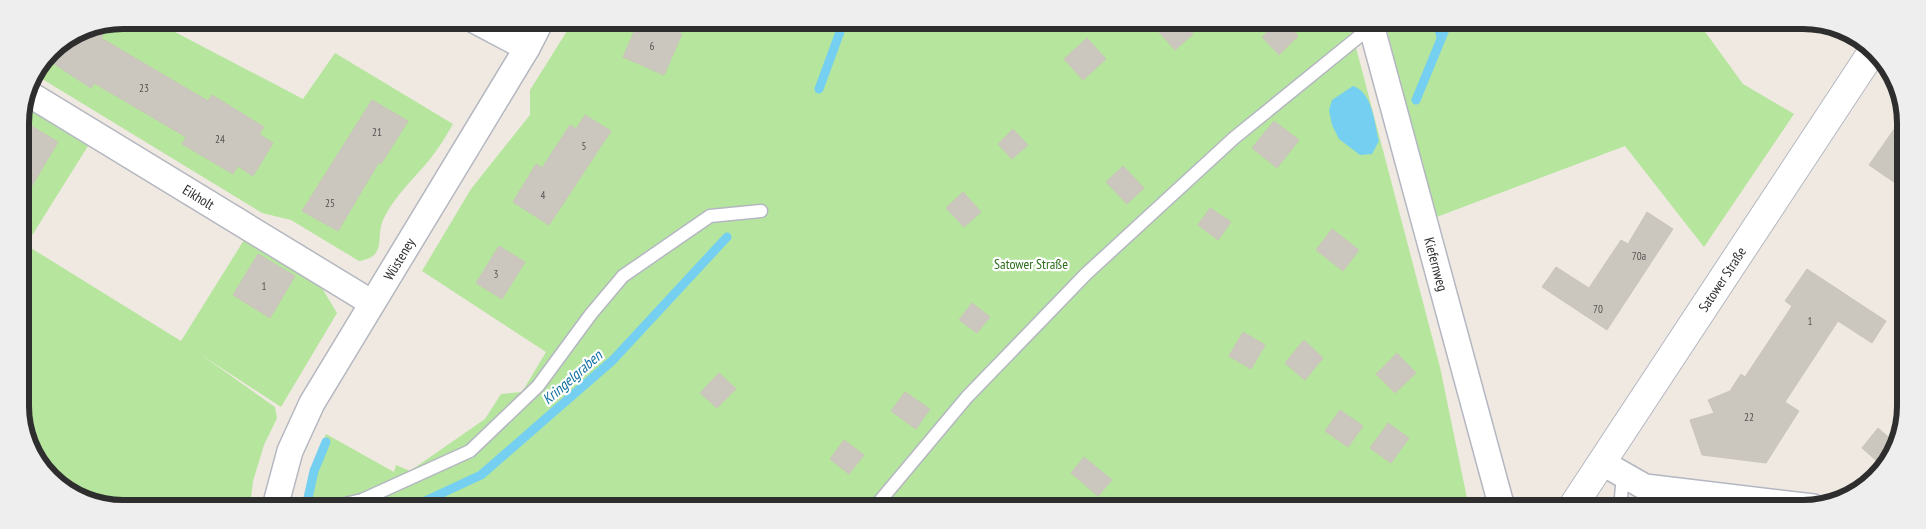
<svg xmlns="http://www.w3.org/2000/svg" width="1926" height="529" viewBox="0 0 1926 529" font-family="'PT Sans Narrow',sans-serif">
<style>
.green{fill:#b6e59e}
.water{fill:#75cff0}
.lines{fill:none;stroke-linecap:round;stroke-linejoin:round}
.stream{stroke:#75cff0;stroke-width:9}
.building{fill:#cbc7bf;stroke:#cbc5ba}
.lane-casing{stroke:#b4b7c1;stroke-width:15}
.street-casing{stroke:#b4b7c1;stroke-width:28}
.secondary-casing{stroke:#b4b7c1;stroke-width:30}
.lane{stroke:#fff;stroke-width:12}
.street{stroke:#fff;stroke-width:25}
.secondary{stroke:#fff;stroke-width:28}
.labels{text-anchor:middle;dominant-baseline:central;stroke-width:4.5;stroke-linejoin:round;paint-order:stroke}
.number-label{font-size:11px;fill:#555452}
.street-label{font-size:14px;fill:#2e2e2e;stroke:#fff}
.park-label{font-size:14px;fill:#2c6e1b;stroke:#fff}
.water-label{font-size:15px;font-style:italic;fill:#0d6fa3;stroke:#fff}
.rim{fill:none;stroke:#2e2e2e;stroke-width:6}
</style>
<rect width="100%" height="100%" fill="#efe9e1"/>
<!-- green -->
<path class="green" d="M 123,20 L 152,20 L 303,99 L 335,53 L 453,124 C 446,136 439,148 430,159 C 414,179 394,196 383,220 C 375,239 388,256 359,261 L 291,220 L 262,213 L 34,74 L 50,50 L 84,28 Z
M 572,21 L 1349,21 L 1440,367 L 1469,508 L 303,507 L 304,495 L 326,434 L 394,472 L 396,465 L 410,471 L 485,419 L 501,394 L 522,392 L 546,352 L 422,271 L 471,189 L 530,115 L 530,90 L 567,31 Z
M 1385,22 L 1698,22 L 1743,84 L 1794,114 L 1704,247 L 1625,146 L 1434,218 Z
M 23,106 L 88,146 L 26,245 L 181,341 L 244,240 L 322,288 L 337,313 L 281,407 L 200,354 L 275,407 L 277,418 L 264,445 L 253,481 L 250,507 L 103,507 L 50,479 L 22,426 L 20,117 Z"/>
<!-- water -->
<path class="water" d="M 1353,86 C 1373,93 1374,122 1379,141 L 1372,154 L 1360,155 L 1339,139 L 1332,125 L 1329,110 L 1332,100 Z"/>
<g class="lines">
<!-- stream -->
<path class="stream" d="M 1437,22 L 1441,37
M 819,89 L 844,21
M 1416,100 L 1448,22
M 306,507 L 314,471 L 326,442
M 412,507 L 481,475 L 613,360 L 727,237"/>
</g>
<!-- building -->
<path class="building" d="M 639,21 L 651,21 L 682,34 L 664,75 L 623,57 Z
M 1171,21 L 1182,21 L 1193,34 L 1175,50 L 1159,32 Z
M 1279,21 L 1286,21 L 1298,36 L 1279,55 L 1262,37 Z
M 89,27 L 103,35 L 101,38 L 208,101 L 212,95 L 264,127 L 259,134 L 273,143 L 253,176 L 238,166 L 233,174 L 182,144 L 186,137 L 94,83 L 91,88 L 45,58 L 50,50 L 84,28 Z
M 1087,38 L 1106,59 L 1083,80 L 1064,59 Z
M 372,100 L 408,121 L 381,164 L 379,162 L 338,231 L 302,211 Z
M 585,115 L 611,131 L 549,225 L 513,202 L 536,164 L 542,168 L 570,125 L 576,129 Z
M 1904,115 L 1904,189 L 1869,165 Z
M 20,119 L 58,142 L 21,204 Z
M 1274,121 L 1299,140 L 1277,168 L 1252,148 Z
M 1013,129 L 1028,145 L 1012,159 L 998,144 Z
M 1123,166 L 1144,188 L 1127,204 L 1106,182 Z
M 963,192 L 981,212 L 964,227 L 946,208 Z
M 1210,208 L 1231,222 L 1218,240 L 1198,225 Z
M 1647,212 L 1673,229 L 1607,330 L 1542,287 L 1556,267 L 1589,288 L 1621,240 L 1628,244 Z
M 1332,229 L 1359,250 L 1343,271 L 1316,250 Z
M 499,246 L 525,262 L 502,299 L 476,283 Z
M 258,254 L 295,276 L 270,318 L 233,295 Z
M 1807,269 L 1886,321 L 1872,343 L 1838,321 L 1785,402 L 1799,411 L 1766,463 L 1702,455 L 1690,420 L 1714,413 L 1708,400 L 1730,391 L 1741,374 L 1745,377 L 1792,306 L 1785,301 Z
M 972,303 L 990,317 L 977,333 L 959,320 Z
M 1243,332 L 1265,345 L 1251,369 L 1229,356 Z
M 1304,340 L 1323,358 L 1305,380 L 1285,363 Z
M 1397,353 L 1416,373 L 1395,393 L 1376,374 Z
M 719,373 L 736,389 L 717,408 L 700,393 Z
M 905,392 L 930,409 L 916,429 L 891,411 Z
M 1340,410 L 1363,426 L 1348,447 L 1325,431 Z
M 1388,423 L 1409,438 L 1391,463 L 1370,448 Z
M 1878,428 L 1895,443 L 1879,463 L 1862,448 Z
M 844,440 L 864,455 L 849,474 L 830,459 Z
M 1084,457 L 1112,480 L 1098,496 L 1071,473 Z"/>
<g class="lines">
<defs>
<path id="lane" d="M 275,505 L 332,507 L 362,500 L 470,451 L 538,386 L 591,314 L 623,276 L 710,216 L 761,211
M 874,508 L 967,397 L 1086,274 L 1234,138 L 1372,26
M 1620,509 L 1623,474"/>
<g id="street">
<path d="M 474,20 L 527,48"/>
<path id="s1" d="M 1370,21 L 1502,508"/>
<path id="s2" d="M 26,92 L 372,303"/>
<path d="M 1601,462 L 1645,487 L 1813,507"/>
<path id="s3" d="M 275,507 L 290,451 L 312,403 L 527,48 L 541,21"/>
</g>
<g id="secondary">
<path id="s4" d="M 1571,509 L 1874,49"/>
</g>
</defs>
<!-- lane casing -->
<use href="#lane" class="lane-casing"/>
<!-- street casing -->
<use href="#street" class="street-casing"/>
<!-- secondary casing -->
<use href="#secondary" class="secondary-casing"/>
<!-- lane -->
<use href="#lane" class="lane"/>
<!-- street -->
<use href="#street" class="street"/>
<!-- secondary -->
<use href="#secondary" class="secondary"/>
</g>
<g class="labels">
<!-- number labels -->
<g class="number-label">
<text x="652" y="46">6</text>
<text x="144" y="88">23</text>
<text x="377" y="132">21</text>
<text x="220" y="139">24</text>
<text x="584" y="146">5</text>
<text x="543" y="195">4</text>
<text x="330" y="203">25</text>
<text x="1639" y="256">70a</text>
<text x="496" y="274">3</text>
<text x="264" y="286">1</text>
<text x="1598" y="309">70</text>
<text x="1810" y="321">1</text>
<text x="1749" y="417">22</text>
</g>
<!-- street labels -->
<g class="street-label">
<text stroke="none"><textPath href="#s2" startOffset="202">Eikholt</textPath></text>
<text stroke="none"><textPath href="#s3" startOffset="279">Wüsteney</textPath></text>
<text stroke="none"><textPath href="#s1" startOffset="252">Kiefernweg</textPath></text>
<text stroke="none"><textPath href="#s4" startOffset="275">Satower Straße</textPath></text>
</g>
<!-- park labels -->
<g class="park-label">
<text x="1031" y="264">Satower Straße</text>
</g>
<!-- water labels -->
<g class="water-label">
<text transform="translate(572 377) rotate(-41)">Kringelgraben</text>
</g>
</g>
<!-- crop -->
<path d="M0 0H1926V529H0ZM123 29H1803A94 94 0 0 1 1897 123V406A94 94 0 0 1 1803 500H123A94 94 0 0 1 29 406V123A94 94 0 0 1 123 29Z" fill="#eee" fill-rule="evenodd"/>
<path class="rim" d="M123 29H1803A94 94 0 0 1 1897 123V406A94 94 0 0 1 1803 500H123A94 94 0 0 1 29 406V123A94 94 0 0 1 123 29Z"/>
</svg>
